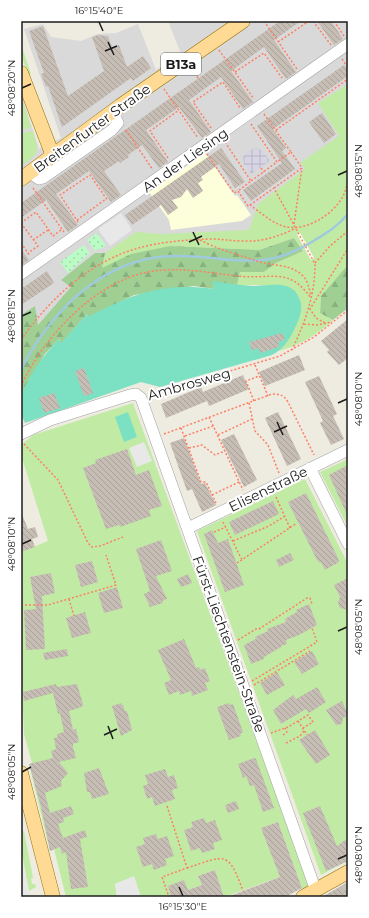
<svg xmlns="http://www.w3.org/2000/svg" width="369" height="918" viewBox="0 0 369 918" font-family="Montserrat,sans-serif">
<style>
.residential{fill:#dad9d9}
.education{fill:#fcffd9}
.grass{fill:#c1eba4}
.forest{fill:url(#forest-firs)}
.park{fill:url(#park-dots)}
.pitch{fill:#7ce0c2}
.parking{fill:#e8e8e8}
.plaza{fill:url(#plaza-grid)}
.pier{fill:#fff}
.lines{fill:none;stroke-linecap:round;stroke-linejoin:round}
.stream{stroke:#9fcadd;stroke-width:2.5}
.building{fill:url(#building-back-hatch)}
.minor-tunnel{stroke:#c4c2ba;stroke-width:11;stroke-dasharray:11 5.5;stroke-linecap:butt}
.minor-casing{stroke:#a3a3a3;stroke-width:12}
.major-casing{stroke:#947000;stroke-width:15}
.path{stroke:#fe7f62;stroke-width:1.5;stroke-dasharray:2 2;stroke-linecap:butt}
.minor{stroke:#fff;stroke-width:11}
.major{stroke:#ffda95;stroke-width:14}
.ticks{fill:none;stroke:#1c1c1c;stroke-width:1.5}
.labels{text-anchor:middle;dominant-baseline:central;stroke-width:4;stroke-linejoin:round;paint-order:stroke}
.shield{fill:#fff;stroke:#606060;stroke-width:1}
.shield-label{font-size:13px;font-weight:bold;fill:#1c1c1c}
.street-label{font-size:14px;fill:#1c1c1c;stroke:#fff}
.neatline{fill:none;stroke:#1c1c1c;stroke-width:1.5}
.ticks-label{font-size:10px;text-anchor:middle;fill:#1c1c1c}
</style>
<defs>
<pattern id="forest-firs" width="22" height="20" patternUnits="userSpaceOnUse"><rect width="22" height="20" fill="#a0cf94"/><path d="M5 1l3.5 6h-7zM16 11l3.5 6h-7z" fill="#89b17f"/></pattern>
<pattern id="park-dots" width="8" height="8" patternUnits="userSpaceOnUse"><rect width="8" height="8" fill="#bbfbc6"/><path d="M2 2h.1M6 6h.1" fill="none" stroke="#a0d7aa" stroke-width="1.8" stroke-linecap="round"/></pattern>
<pattern id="plaza-grid" width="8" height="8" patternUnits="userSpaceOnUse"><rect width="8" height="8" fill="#d7d5e4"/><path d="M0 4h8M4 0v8" fill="none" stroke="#b8b6c3"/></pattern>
<pattern id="building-back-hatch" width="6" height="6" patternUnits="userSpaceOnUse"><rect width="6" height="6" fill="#c6bdb4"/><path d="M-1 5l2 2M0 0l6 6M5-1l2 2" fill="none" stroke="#aaa29a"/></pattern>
</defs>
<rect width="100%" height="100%" fill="#eeebe1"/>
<!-- residential -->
<path class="residential" d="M 168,21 L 348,21 L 348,131 L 304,231 L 170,246 L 21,348 L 21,93 L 39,149 L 61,138 L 24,29 L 43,24 L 51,37 L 81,41 L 98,34 L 116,33 L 138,24 L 156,70 L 181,54 Z"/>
<!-- education -->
<path class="education" d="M 205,153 L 235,196 L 237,195 L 251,215 L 242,221 L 171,230 L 169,220 L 149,192 Z"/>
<!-- grass -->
<path class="grass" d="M 21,44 L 31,74 L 28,75 L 21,54 Z
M 348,84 L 348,266 L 321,296 L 320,313 L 333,320 C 315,336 302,344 279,351 L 290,336 L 276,285 L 237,285 L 240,272 L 264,272 L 276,263 L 303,251 L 294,238 L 259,250 L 170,246 L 102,268 L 105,253 L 136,232 L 161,234 L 249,230 L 258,204 L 305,169 L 300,163 L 339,136 L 318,103 Z
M 21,97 L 31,127 L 29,129 L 21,129 L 21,121 L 23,120 L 21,114 Z
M 33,131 C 39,152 40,153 21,166 L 21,133 Z
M 133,403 L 309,885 L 303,890 L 278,822 L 262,828 L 280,877 L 224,897 L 215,870 L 198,876 L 202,885 L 188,890 L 184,881 L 168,886 L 171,897 L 141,897 L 133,877 L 115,884 L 117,897 L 66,897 L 54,849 L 50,851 L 29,764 L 32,763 L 24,734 L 21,660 L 21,552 L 48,541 L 23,461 L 21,462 L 21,445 L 33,435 Z
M 348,459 L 348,527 L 320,472 Z
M 305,479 L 348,564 L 348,863 L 345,862 L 321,875 L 197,531 Z
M 24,831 L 33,878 L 31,879 L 32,884 L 35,884 L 36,887 L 29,891 L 21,848 L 21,832 Z"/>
<!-- forest -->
<path class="forest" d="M 294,238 L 303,251 L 276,263 L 264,272 L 240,272 L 237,285 L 213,282 L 214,289 L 194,286 L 134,295 L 88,318 L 87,314 L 61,344 L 59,339 L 45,354 L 21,394 L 21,315 L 35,306 L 38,325 L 71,287 L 61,280 L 95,253 L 105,253 L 102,268 L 131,254 L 170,246 L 259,250 Z
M 347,266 L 348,266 L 348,308 L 333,320 L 320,313 L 321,296 Z"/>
<!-- park -->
<path class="park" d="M 97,233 L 106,246 L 95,251 L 87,240 Z
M 84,245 L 90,253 L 68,273 L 60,262 Z"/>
<!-- pitch -->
<path class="pitch" d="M 212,281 C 226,283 239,285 252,286 C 268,286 292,279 299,298 C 303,306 301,313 298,321 C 292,335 286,348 272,355 L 160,387 L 141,382 L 25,423 C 21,415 18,401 22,393 C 30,373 45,354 59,339 L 61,343 L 87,314 L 88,317 C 132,294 163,282 214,289 Z
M 128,412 L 137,437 L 124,442 L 115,417 Z"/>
<!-- parking -->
<path class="parking" d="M 121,213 L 132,230 L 110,246 L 98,229 Z
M 144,442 L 152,461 L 137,467 L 129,448 Z
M 21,856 L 29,895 L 21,896 Z
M 134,876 L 141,897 L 117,897 L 115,884 Z"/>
<!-- plaza -->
<path class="plaza" d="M 257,148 L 263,151 L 270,161 L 251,174 L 244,164 L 243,157 L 249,150 Z"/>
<!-- pier -->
<path class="pier" d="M 300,233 L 314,258 L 311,260 L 297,234 Z"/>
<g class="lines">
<!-- stream -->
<path class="stream" d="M 21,369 C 53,309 106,254 180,256 C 236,257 263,273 315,240 C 328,232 338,226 348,214"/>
</g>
<!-- building -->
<path class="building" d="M 280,21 L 301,21 L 274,40 L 296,72 L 286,79 L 264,47 L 231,71 L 253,102 L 243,109 L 221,77 L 189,100 L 211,132 L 202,138 L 179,107 L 146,130 L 168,162 L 159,168 L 142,145 L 128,155 L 129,157 L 120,163 L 119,161 L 104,171 L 121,195 L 111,202 L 89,171 L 56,194 L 78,225 L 68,232 L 46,200 L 21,218 L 21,203 Z
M 317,21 L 331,21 L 343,39 L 334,45 Z
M 43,26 L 68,96 L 104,71 L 92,37 L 98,35 L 108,36 L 112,47 L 119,45 L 127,67 L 143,56 L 151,68 L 133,81 L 131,78 L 62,127 L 48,86 L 46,87 L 41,74 L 44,73 L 29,31 Z
M 344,65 L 348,71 L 348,76 L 273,129 L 286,148 L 282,151 L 295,169 L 251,201 L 243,190 L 282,163 L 257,126 Z
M 322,113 L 336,134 L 324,143 L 309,122 Z
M 221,148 L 245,182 L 235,188 L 219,164 L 201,177 L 203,180 L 198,183 L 203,191 L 193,198 L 187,189 L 181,197 L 172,200 L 178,208 L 168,215 L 161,205 L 132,225 L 125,215 Z
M 21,249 L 29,260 L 21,265 Z
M 47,271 L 54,283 L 21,305 L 21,289 Z
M 348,319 L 348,358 L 339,365 L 327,352 L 329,350 L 321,341 Z
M 282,333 L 285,340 L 278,342 L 279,347 L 260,353 L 259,348 L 252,350 L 249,342 Z
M 299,355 L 305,370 L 265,386 L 259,372 Z
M 84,368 L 93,393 L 84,396 L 75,371 Z
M 243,375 L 249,389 L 209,406 L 207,401 L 166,418 L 161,404 L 201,387 L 203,392 Z
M 319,376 L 337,414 L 333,416 L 344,439 L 331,445 L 320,423 L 323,421 L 305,382 Z
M 54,393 L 60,408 L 44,413 L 39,398 Z
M 278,412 L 301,459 L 287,466 L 265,418 Z
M 234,434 L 257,480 L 244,487 L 221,440 Z
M 184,438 L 201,484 L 205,483 L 216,505 L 202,512 L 192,489 L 187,491 L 170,443 Z
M 127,449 L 136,475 L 149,470 L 162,506 L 149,510 L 151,516 L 120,527 L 119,525 L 106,529 L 83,468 L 96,463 L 95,460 Z
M 348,465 L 348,517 L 329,475 Z
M 306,493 L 338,558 L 339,562 L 325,570 L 321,562 L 320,563 L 317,560 L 288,502 Z
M 273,501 L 279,514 L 235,535 L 229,522 Z
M 21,512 L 28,529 L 35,527 L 38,537 L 32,539 L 35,547 L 21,552 Z
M 212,530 L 218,543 L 228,539 L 244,585 L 225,592 L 204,534 Z
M 161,540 L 172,571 L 156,576 L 167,599 L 162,601 L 163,603 L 150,607 L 144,594 L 150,591 L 136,549 Z
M 290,553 L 294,560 L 279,567 L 276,560 Z
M 92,561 L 98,582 L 81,587 L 75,565 Z
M 51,573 L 55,593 L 42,596 L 45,649 L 26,650 L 24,610 L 36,609 L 30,577 Z
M 188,574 L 192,583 L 181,587 L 177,579 Z
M 348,578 L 348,610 L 340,608 L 338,603 L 340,597 L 334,585 Z
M 117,587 L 123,608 L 104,613 L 98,593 Z
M 309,604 L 317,625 L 299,635 L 286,640 L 287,644 L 281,646 L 281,647 L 264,657 L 264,659 L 251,664 L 244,645 L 256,639 L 255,637 L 268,631 L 267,629 L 286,622 L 285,619 L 297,612 L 296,610 Z
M 85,612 L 91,633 L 72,638 L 66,618 Z
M 184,639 L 196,668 L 199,667 L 200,670 L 205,668 L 210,681 L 205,683 L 208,690 L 192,696 L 191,691 L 180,695 L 179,691 L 169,695 L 164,683 L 171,680 L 158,650 Z
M 67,649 L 68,656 L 45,660 L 43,653 Z
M 312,651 L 319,664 L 302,674 L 294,662 Z
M 277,672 L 285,685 L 267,695 L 260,683 Z
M 56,684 L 57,687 L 77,684 L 83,704 L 82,707 L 69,711 L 73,730 L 76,729 L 79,742 L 73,744 L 73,747 L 76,758 L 59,762 L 68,773 L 61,781 L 62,786 L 45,793 L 50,813 L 71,806 L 74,814 L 63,818 L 64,822 L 58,824 L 63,838 L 85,830 L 87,837 L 80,839 L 88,887 L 71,889 L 66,852 L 62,854 L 60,847 L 50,851 L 41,807 L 29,764 L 53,758 L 51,751 L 56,749 L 54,738 L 58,737 L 57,734 L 64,732 L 60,713 L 58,714 L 53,693 L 24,701 L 23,692 Z
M 317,687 L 326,702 L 309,713 L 306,709 L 281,724 L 273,710 L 293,695 L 296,699 Z
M 342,701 L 348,715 L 343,718 L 342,724 L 336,725 L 326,710 Z
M 121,703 L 122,705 L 123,705 L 125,711 L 127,711 L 132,730 L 121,736 L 112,706 Z
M 229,703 L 230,705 L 233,704 L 243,732 L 240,734 L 241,736 L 229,740 L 217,707 Z
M 315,730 L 330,755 L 316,764 L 299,740 Z
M 254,758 L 256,759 L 274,808 L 263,812 L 254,785 L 250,786 L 246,776 L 243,778 L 238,764 Z
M 99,768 L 109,794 L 92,799 L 90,792 L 87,792 L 84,773 Z
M 165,769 L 168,777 L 174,775 L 178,788 L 172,790 L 175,799 L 155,806 L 152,797 L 147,799 L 143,786 L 148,784 L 145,775 Z
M 236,801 L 239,809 L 228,813 L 225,805 Z
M 320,806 L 337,846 L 348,838 L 348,861 L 326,871 L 303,813 Z
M 204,818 L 206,823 L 215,820 L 222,840 L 213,843 L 215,849 L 202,853 L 200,848 L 191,851 L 184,830 L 193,827 L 191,822 Z
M 278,822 L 302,888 L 285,897 L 230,897 L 230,896 L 280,877 L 261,828 Z
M 156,834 L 158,839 L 167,836 L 174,856 L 165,859 L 167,865 L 154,870 L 152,864 L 143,867 L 136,847 L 145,844 L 143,838 Z
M 215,870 L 224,897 L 171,897 L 168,886 L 184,880 L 188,890 L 202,885 L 198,876 Z
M 348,882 L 348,897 L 322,897 Z"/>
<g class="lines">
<!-- minor-tunnel -->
<path class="minor-tunnel" d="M 345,884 L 348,888"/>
<defs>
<path id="minor" d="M 30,173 L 39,179 L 43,178 L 112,130 L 118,123 L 112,111
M 21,274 L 348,44
M 21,434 L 50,420 L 130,395 L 136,394 L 141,398 L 316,891
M 310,468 L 348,544
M 188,528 L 348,450"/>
<path id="major" d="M 21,73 L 53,156
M 21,179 L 120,106 L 243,21
M 21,773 L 53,897
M 303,897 L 348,872"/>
</defs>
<!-- minor casing -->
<use href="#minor" class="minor-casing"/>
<!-- major casing -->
<use href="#major" class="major-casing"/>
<!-- path -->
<path class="path" d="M 264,21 L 297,69
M 313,21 L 331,45
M 334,21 L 344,36
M 278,42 L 309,21
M 219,50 L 254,99
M 342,59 L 348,68
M 192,70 L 198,78
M 235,72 L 264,53 L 282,78
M 164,89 L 198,138
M 264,114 L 291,152 L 277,162
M 251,124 L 277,162 L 251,181
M 211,128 L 193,102 L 223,82 L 240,108
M 126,130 L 153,170
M 276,130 L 348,79
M 225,142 L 251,181 L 238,191
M 207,154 L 234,193 L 238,191 L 248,206 L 250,205 C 260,212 274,225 287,227 C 307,231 334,214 343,196 C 346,191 347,184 348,178
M 168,158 L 150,131 L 179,110
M 261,168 L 264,172
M 33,188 L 64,232
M 274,188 L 302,168 L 291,152
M 250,205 L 274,188 L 315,264 C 315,296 305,322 292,350
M 77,220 L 106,199
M 78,222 L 60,195 L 90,175 L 108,201
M 21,223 L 36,212 L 53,236 L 62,229
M 21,223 L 38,246 L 28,253
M 294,224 L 302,168
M 33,240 L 48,230
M 200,240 C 217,249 239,255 257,261 C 272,266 289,264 301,274 C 308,280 309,288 311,296
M 21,243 L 30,256
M 315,263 L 330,246 L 348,231
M 325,323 L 316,318 L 310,309 L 347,250
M 304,324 L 317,325 L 332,322
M 21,340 C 47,302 85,266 129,251 C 155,242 183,240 210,239 C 222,239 232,241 244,241 C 262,242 280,236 296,228
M 255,365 L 268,396
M 21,386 C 43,337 98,278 154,271 C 182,267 210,273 238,276 C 272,280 288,266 311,298
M 150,395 L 280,356 L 314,337 L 348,310
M 254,401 L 246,381 L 259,376
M 249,403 L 255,431 L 268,445 L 279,473
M 209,417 L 243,490
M 181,428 L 201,482 L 206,482 L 216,503
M 164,434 L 272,394 C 280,394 284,395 288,402 L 314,455
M 218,435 L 252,419
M 185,436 L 213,426
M 24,444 L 58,480 L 88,543 L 92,547 L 100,546 L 123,537
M 189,448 L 202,445 L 215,455 L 225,451
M 212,495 L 239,482
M 276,497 L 290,528
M 223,522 L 242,560
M 214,532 L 226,527
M 233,541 L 269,526 L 285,516
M 237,563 L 297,523
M 69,599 L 74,616
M 21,605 L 48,605 L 116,585 L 106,555
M 238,640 L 256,629 L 259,629 L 307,598 L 310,598 L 312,604
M 252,681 L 317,642 L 312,628
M 254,685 L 310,651
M 298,721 L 307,735
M 271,733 L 288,727 L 308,715 L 313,722 L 303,728
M 283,735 L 287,732 L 285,728
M 286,743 L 300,736 L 304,731
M 167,806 L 187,868 L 162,877 L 169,897
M 187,868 C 226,855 228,850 243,891"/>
<!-- minor -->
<use href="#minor" class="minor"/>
<!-- major -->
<use href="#major" class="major"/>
</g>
<!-- ticks -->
<path class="ticks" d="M 99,22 L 103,31M 108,42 L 114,55M 105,51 L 117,46M 22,88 L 31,84M 338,175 L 347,171M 193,232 L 199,245M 189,242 L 202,236M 22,316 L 31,312M 338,403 L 347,399M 277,422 L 283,435M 274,432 L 287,426M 22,544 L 31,540M 338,631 L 347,627M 108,726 L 113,739M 104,735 L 117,729M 22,772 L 31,767M 338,859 L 347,855M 179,887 L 183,896"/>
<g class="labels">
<!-- shield labels -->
<rect class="shield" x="161" y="53" width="40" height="22" rx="3"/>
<g class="shield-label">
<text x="181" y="64">B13a</text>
</g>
<!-- street labels -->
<g class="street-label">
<text transform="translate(92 128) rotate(-36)">Breitenfurter Straße</text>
<text transform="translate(185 160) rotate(-35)">An der Liesing</text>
<text transform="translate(189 384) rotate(-16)">Ambrosweg</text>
<text transform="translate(268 489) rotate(-26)">Elisenstraße</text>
<text transform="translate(229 644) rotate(70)">Fürst-Liechtenstein-Straße</text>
</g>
</g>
<!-- border -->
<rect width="369" height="918" fill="none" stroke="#ffffff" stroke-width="44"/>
<rect x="22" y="22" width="325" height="874" class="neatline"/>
<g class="ticks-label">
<text x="99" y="14">16°15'40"E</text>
<text transform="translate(11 88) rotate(-90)" y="4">48°08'20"N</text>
<text transform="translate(358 171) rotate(-90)" y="4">48°08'15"N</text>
<text transform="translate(11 316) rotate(-90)" y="4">48°08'15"N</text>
<text transform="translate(358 399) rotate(-90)" y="4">48°08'10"N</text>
<text transform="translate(11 544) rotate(-90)" y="4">48°08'10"N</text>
<text transform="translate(358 627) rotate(-90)" y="4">48°08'05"N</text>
<text transform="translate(11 772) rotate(-90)" y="4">48°08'05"N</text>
<text transform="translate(358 855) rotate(-90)" y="4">48°08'00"N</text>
<text x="183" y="910">16°15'30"E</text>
</g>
</svg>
